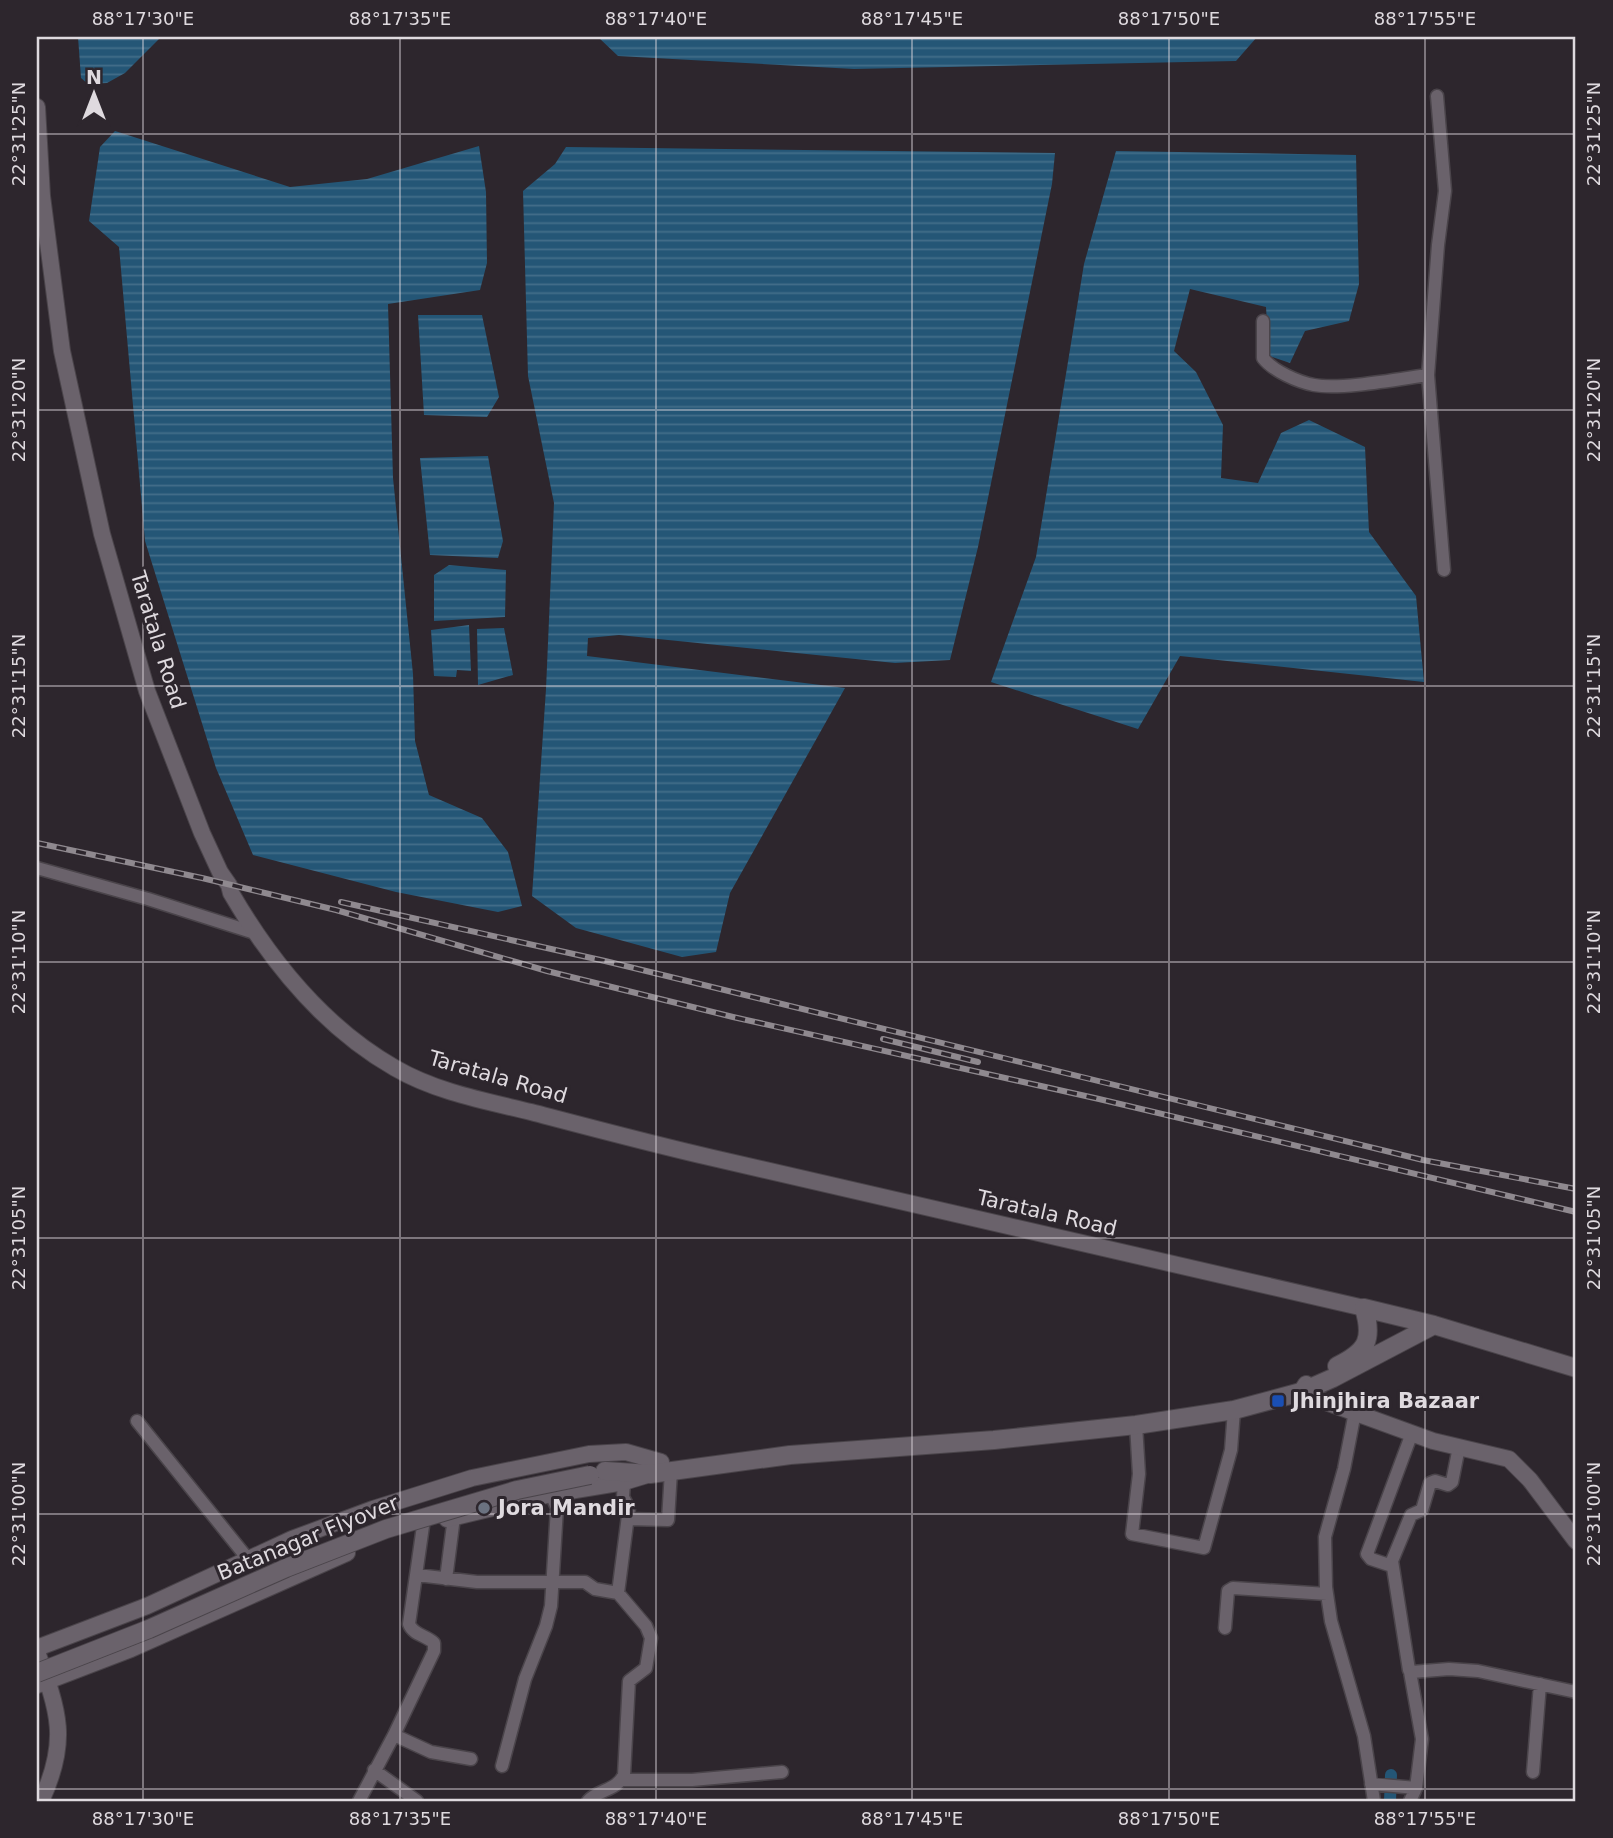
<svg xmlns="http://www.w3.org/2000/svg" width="1613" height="1838" viewBox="0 0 1613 1838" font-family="'DejaVu Sans',sans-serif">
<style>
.water{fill:url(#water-rules)}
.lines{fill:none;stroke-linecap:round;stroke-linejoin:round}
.canal{stroke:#245676;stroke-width:12}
.minor-casing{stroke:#4a444a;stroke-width:15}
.tertiary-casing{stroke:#4a444a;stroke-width:18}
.secondary-casing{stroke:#4a444a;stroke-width:20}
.minor{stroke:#6a626b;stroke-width:12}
.tertiary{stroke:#6a626b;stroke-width:16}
.secondary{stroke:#6a626b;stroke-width:18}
.rail-casing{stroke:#8f898f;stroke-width:6}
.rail{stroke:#2d262d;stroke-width:3.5;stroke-dasharray:10;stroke-linecap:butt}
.secondary-bridge-casing{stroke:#4a444a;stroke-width:20;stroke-linecap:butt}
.secondary-bridge{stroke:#6a626b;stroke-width:18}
.ticks{fill:none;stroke:#dfdadf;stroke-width:2;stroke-opacity:0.45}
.transit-dot{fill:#1a4fb4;stroke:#2d262d;stroke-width:2.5}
.worship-dot{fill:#6b7280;stroke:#2d262d;stroke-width:2.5}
.labels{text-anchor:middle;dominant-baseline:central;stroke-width:6;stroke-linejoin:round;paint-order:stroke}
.street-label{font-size:21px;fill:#dfdadf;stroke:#2d262d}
.poi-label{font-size:21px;font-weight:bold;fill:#dfdadf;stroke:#2d262d;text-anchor:start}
.neatline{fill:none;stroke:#dfdadf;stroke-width:2.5}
.ticks-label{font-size:18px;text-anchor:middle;fill:#dfdadf}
</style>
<defs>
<pattern id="water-rules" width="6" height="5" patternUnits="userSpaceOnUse" patternTransform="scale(1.75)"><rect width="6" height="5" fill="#245676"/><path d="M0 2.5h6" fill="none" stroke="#436e89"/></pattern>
</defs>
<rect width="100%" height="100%" fill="#2d262d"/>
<!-- water -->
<path class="water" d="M 78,37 L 161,37 L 125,73 L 107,83 L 88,84 L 81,78 Z
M 598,37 L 1257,37 L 1236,61 L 854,69 L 618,56 Z
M 115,131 L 290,187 L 367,179 L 479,146 L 486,192 L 487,263 L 480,290 L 388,304 L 393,478 L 413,674 L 415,741 L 429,795 L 482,818 L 508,852 L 522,906 L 498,912 L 396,892 L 253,855 L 216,768 L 145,541 L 119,247 L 89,221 L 100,147 Z
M 566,147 L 1055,153 L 1052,184 L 978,547 L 950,660 L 895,663 L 619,635 L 588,638 L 587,656 L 845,688 L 730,893 L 716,952 L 682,957 L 576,928 L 532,896 L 546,689 L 554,503 L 528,376 L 523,191 L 555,164 Z
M 1116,151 L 1356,155 L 1359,284 L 1349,321 L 1305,331 L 1290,363 L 1269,356 L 1266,307 L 1190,289 L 1174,351 L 1196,372 L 1223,425 L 1221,478 L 1258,483 L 1281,433 L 1309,420 L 1365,447 L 1369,532 L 1416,596 L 1424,682 L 1180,656 L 1138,729 L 991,682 L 1036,557 L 1084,264 Z
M 418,315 L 482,315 L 499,397 L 487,417 L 424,415 Z
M 488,456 L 503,541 L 498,558 L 430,555 L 420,458 Z
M 449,565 L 506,570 L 505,617 L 434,621 L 434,575 Z
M 469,625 L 471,671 L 457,670 L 456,677 L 434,676 L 431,630 Z
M 504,628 L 513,675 L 478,685 L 477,629 Z"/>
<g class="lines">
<!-- canal -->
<path class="canal" d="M 1390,1801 L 1391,1775"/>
<defs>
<path id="minor" d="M 1437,96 L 1445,191 L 1438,245 L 1428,375 L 1444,570
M 1263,321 L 1263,358 C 1273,371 1298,382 1314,385 C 1341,390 1399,379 1428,375
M 37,868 L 148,899 L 255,933
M 1355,1412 L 1344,1469 L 1325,1537 L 1326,1587 L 1331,1621 L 1364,1736 L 1374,1801
M 137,1421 L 248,1559
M 1136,1425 L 1139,1474 L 1132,1534 L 1204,1548 L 1231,1450 L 1234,1410
M 1459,1447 L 1452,1482 L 1448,1485 L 1435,1481 L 1430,1483 L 1422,1510 L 1411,1515 L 1392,1561 L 1409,1670 L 1412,1672 L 1449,1669 L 1478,1671 L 1576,1692
M 628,1519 L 668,1520 L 671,1471
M 1392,1566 L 1371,1559 L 1367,1554 L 1412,1433
M 417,1575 L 477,1582 L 585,1582 L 595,1589 L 618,1593 L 646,1626 L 651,1638 L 646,1668 L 629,1681 L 624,1775 C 616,1791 599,1789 588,1801
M 446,1579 L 454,1517
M 618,1593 L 629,1508 L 623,1497 L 624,1482
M 1225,1628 L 1228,1591 L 1233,1588 L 1327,1594
M 394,1735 L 431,1752 L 471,1759
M 502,1766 L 525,1679 L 546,1626 L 551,1606 L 557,1508 L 551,1494
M 374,1770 L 417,1801
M 1533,1772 L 1540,1684
M 621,1780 L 692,1780 L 782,1772
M 1371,1784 L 1416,1788
M 359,1801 L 394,1735 L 434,1651 L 434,1643 C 426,1635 413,1635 409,1624 L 423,1526
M 1410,1801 L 1416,1788 L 1422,1739 L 1410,1672"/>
<path id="tertiary" d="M 37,107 L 42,196 L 62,351 L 102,534 L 147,691 L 202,833 L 220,872 L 229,885 L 231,893 C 271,962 325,1028 395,1068 C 436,1092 486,1101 531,1112 C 592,1128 652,1144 713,1158 C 930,1209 1147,1259 1364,1308
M 1306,1384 L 1301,1392 L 1312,1397 L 1433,1441 L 1509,1459 L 1530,1480 L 1576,1541
M 447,1519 L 551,1494 L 624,1482 L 647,1475
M 37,1648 L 147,1606 L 292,1539 L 373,1509 L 472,1478 L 589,1454 L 626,1452 L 661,1462
M 37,1652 C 59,1712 69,1741 41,1801
M 37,1685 L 131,1649 L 347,1553"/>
<path id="secondary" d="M 1364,1308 L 1434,1325 L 1576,1368
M 1337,1366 C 1368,1351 1373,1339 1364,1308
M 605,1471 L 650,1474 L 790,1455 L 994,1440 L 1136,1425 L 1234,1410 L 1301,1392 L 1333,1378 L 1434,1325"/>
</defs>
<!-- minor casing -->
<use href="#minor" class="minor-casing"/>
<!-- tertiary casing -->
<use href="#tertiary" class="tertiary-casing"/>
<!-- secondary casing -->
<use href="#secondary" class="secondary-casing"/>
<!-- minor -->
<use href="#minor" class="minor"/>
<!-- tertiary -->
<use href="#tertiary" class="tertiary"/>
<!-- secondary -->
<use href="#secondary" class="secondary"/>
<defs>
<path id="rail" d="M 37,843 L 202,878 L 336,910 L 547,971 L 733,1017 L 1099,1099 L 1576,1212
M 341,902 L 605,961 L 1423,1160 L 1576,1189
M 883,1039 L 978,1062"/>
</defs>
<!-- rail casing -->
<use href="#rail" class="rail-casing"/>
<!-- rail -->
<use href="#rail" class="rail"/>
<defs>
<path id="secondary-bridge" d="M 37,1673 L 149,1629 L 286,1568 L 386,1529 L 517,1490 L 590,1475"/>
</defs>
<!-- secondary-bridge casing -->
<use href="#secondary-bridge" class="secondary-bridge-casing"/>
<!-- secondary-bridge -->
<use href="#secondary-bridge" class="secondary-bridge"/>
</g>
<!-- ticks -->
<path class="ticks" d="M 143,37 L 143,1801M 400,37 L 400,1801M 656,37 L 656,1801M 912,37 L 912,1801M 1169,37 L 1169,1801M 1425,37 L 1425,1801M 37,134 L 1576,134M 37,410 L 1576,410M 37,686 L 1576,686M 37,962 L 1576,962M 37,1238 L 1576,1238M 37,1514 L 1576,1514M 37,1789 L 1576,1789"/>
<!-- markers -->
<rect class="transit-dot" x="1271" y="1394" width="14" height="14" rx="3.5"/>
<circle class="worship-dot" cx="484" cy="1508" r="7"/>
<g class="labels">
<!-- street labels -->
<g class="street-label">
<text transform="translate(158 640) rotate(73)">Taratala Road</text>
<text transform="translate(498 1077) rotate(16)">Taratala Road</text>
<text transform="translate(1047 1213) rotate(13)">Taratala Road</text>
<text transform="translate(308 1538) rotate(-22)">Batanagar Flyover</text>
</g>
<!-- poi labels -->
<g class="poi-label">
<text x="1292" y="1401">Jhinjhira Bazaar</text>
<text x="498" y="1508">Jora Mandir</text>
</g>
</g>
<!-- border -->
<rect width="1613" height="1838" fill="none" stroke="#2d262d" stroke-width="77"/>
<!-- north arrow -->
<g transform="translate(94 94)" stroke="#2d262d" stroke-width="5" paint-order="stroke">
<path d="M0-5L12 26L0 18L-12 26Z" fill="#dfdadf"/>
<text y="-10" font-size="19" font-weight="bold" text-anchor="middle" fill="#dfdadf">N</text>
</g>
<rect x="38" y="38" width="1536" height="1762" class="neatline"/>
<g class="ticks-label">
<text x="143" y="25">88°17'30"E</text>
<text x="400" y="25">88°17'35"E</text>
<text x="656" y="25">88°17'40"E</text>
<text x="912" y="25">88°17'45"E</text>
<text x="1169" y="25">88°17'50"E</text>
<text x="1425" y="25">88°17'55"E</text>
<text transform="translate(19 134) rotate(-90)" y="6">22°31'25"N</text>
<text transform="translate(1594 134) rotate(-90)" y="6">22°31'25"N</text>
<text transform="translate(19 410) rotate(-90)" y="6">22°31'20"N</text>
<text transform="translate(1594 410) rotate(-90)" y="6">22°31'20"N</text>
<text transform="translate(19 686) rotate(-90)" y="6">22°31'15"N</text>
<text transform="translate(1594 686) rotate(-90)" y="6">22°31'15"N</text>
<text transform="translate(19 962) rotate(-90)" y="6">22°31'10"N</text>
<text transform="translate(1594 962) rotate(-90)" y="6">22°31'10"N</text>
<text transform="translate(19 1238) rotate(-90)" y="6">22°31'05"N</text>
<text transform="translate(1594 1238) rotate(-90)" y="6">22°31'05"N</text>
<text transform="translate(19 1514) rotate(-90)" y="6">22°31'00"N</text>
<text transform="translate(1594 1514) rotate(-90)" y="6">22°31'00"N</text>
<text x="143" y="1825">88°17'30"E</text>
<text x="400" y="1825">88°17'35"E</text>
<text x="656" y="1825">88°17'40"E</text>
<text x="912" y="1825">88°17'45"E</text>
<text x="1169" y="1825">88°17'50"E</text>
<text x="1425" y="1825">88°17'55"E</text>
</g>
</svg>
